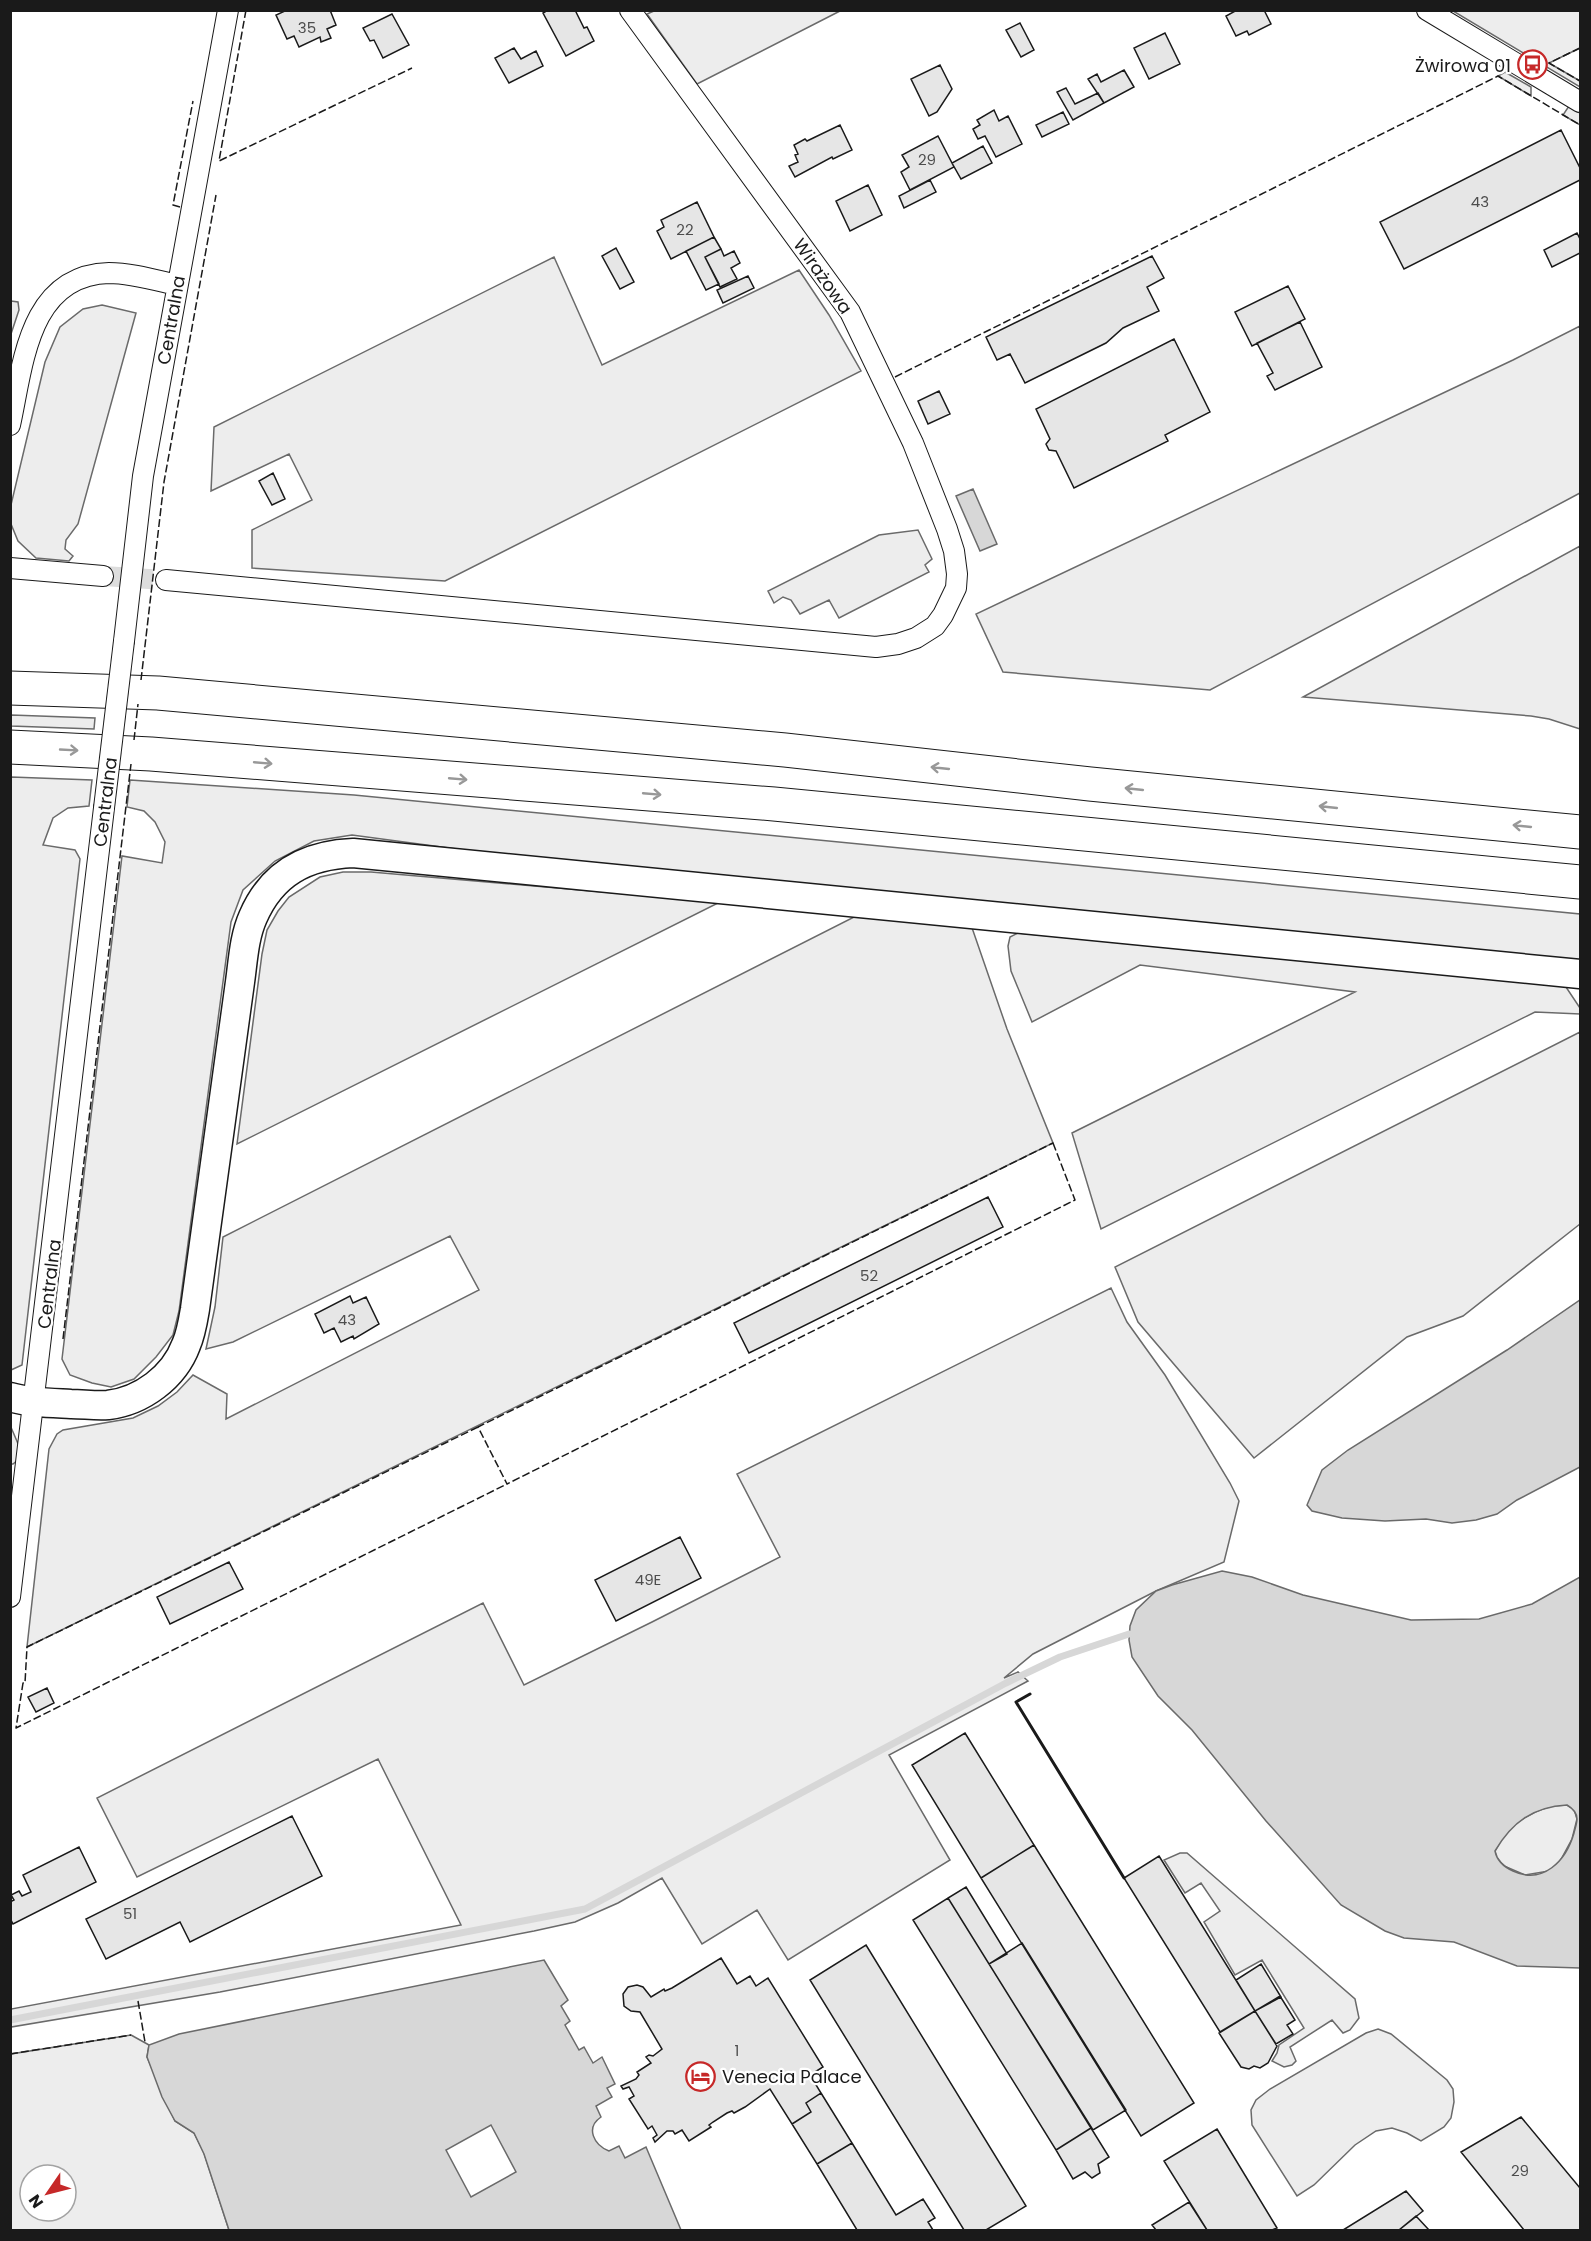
<svg xmlns="http://www.w3.org/2000/svg" width="1591" height="2241" viewBox="0 0 1591 2241" font-family="Poppins,sans-serif">
<style>
.built{fill:#ededed;stroke:#6a6a6a;stroke-width:1.5;fill-rule:evenodd}
.water{fill:#d7d7d7;stroke:#6a6a6a;stroke-width:1.5;fill-rule:evenodd}
.pier{fill:#fff;stroke:#6a6a6a;stroke-width:1.5}
.lines{fill:none;stroke-linecap:round;stroke-linejoin:round}
.stream{stroke:#d7d7d7;stroke-width:7}
.building{fill:#e6e6e6;stroke:#1a1a1a;stroke-width:1.5}
.street-tunnel{stroke:#ddd;stroke-width:20;stroke-dasharray:20 10;stroke-linecap:butt}
.street-casing{stroke:#1a1a1a;stroke-width:22}
.secondary-casing{stroke:#1a1a1a;stroke-width:31}
.highway-casing{stroke:#1a1a1a;stroke-width:35}
.street{stroke:#fff;stroke-width:20}
.secondary{stroke:#fff;stroke-width:28}
.highway{stroke:#fff;stroke-width:33}
.street-bridge-casing{stroke:#1a1a1a;stroke-width:22;stroke-linecap:butt}
.street-bridge{stroke:#fff;stroke-width:20}
.fence{stroke:#1a1a1a;stroke-width:1.5;stroke-dasharray:8 3;stroke-linecap:butt}
.wall{stroke:#1a1a1a;stroke-width:3}
.oneway{stroke:#989898}
.labels{text-anchor:middle;dominant-baseline:central;stroke-width:4.5;stroke-linejoin:round;paint-order:stroke}
.number-label{font-size:15px;fill:#4d4d4d}
.poi-label{font-size:18px;fill:#1a1a1a;stroke:#fff;text-anchor:end}
.street-label{font-size:18px;fill:#1a1a1a;stroke:#fff}
</style>
<rect width="100%" height="100%" fill="#fff"/>
<!-- built -->
<path class="built" d="M 654,11 L 654,10 L 840,11 L 697,84 L 647,14 Z
M 1453,11 L 1580,11 L 1580,48 L 1549,63 L 1580,81 L 1580,87 Z
M 1505,72 L 1531,87 L 1531,96 L 1498,76 Z
M 1569,106 L 1580,113 L 1580,125 L 1563,115 Z
M 554,257 L 602,365 L 799,270 L 829,315 L 861,371 L 445,581 L 252,568 L 252,530 L 312,500 L 289,454 L 211,491 L 214,427 Z
M 11,301 L 18,302 L 19,310 L 11,334 Z
M 102,305 L 136,313 L 78,524 L 66,540 L 65,549 L 73,556 L 69,561 L 36,558 L 18,541 L 11,524 L 10,509 L 45,362 L 60,327 L 83,309 Z
M 1580,326 L 1580,493 L 1210,690 L 1003,672 L 976,614 L 1513,360 Z
M 918,530 L 932,559 L 925,565 L 929,572 L 839,618 L 829,600 L 800,614 L 791,600 L 783,597 L 774,603 L 768,591 L 879,535 Z
M 1580,546 L 1580,729 L 1549,719 L 1531,716 L 1303,697 Z
M 11,715 L 95,718 L 94,729 L 11,726 Z
M 11,777 L 92,780 L 89,806 L 68,808 L 53,818 L 43,845 L 75,850 L 80,859 L 22,1365 L 11,1370 Z
M 130,780 L 354,795 L 1580,914 L 1580,961 L 479,852 L 352,835 L 314,841 L 275,861 L 243,890 L 231,922 L 179,1311 L 173,1335 L 156,1357 L 134,1379 L 111,1387 L 92,1383 L 70,1375 L 62,1359 L 122,856 L 162,863 L 165,842 L 155,822 L 144,811 L 127,807 Z
M 343,872 L 371,872 L 720,902 L 237,1144 L 262,954 L 267,930 L 278,911 L 289,897 L 320,877 Z
M 854,917 L 970,922 L 1007,1029 L 1053,1143 L 27,1647 L 49,1449 L 57,1434 L 63,1430 L 133,1418 L 158,1406 L 177,1392 L 193,1375 L 227,1394 L 226,1419 L 479,1290 L 450,1236 L 233,1342 L 206,1349 L 215,1307 L 223,1237 Z
M 1018,933 L 1564,984 L 1580,1008 L 1580,1014 L 1535,1012 L 1101,1229 L 1072,1133 L 1355,992 L 1140,965 L 1032,1022 L 1011,971 L 1008,946 L 1010,937 Z
M 1580,1032 L 1580,1224 L 1463,1316 L 1407,1337 L 1254,1458 L 1138,1322 L 1115,1267 Z
M 1111,1288 L 1127,1322 L 1165,1375 L 1230,1483 L 1239,1501 L 1224,1562 L 1156,1591 L 1033,1654 L 1004,1678 L 1018,1672 L 1028,1681 L 889,1755 L 950,1860 L 788,1960 L 757,1910 L 702,1944 L 662,1878 L 618,1903 L 575,1922 L 534,1931 L 220,1992 L 11,2027 L 11,2009 L 461,1925 L 378,1759 L 137,1877 L 97,1798 L 483,1603 L 524,1685 L 652,1622 L 780,1557 L 737,1474 Z
M 10,1425 L 19,1446 L 19,1459 L 13,1464 L 11,1464 Z
M 1567,1805 L 1574,1809 L 1577,1819 L 1572,1839 L 1559,1863 L 1549,1871 L 1525,1875 L 1504,1866 L 1496,1857 L 1495,1851 L 1504,1835 L 1519,1821 L 1535,1812 L 1551,1806 Z
M 1180,1853 L 1187,1853 L 1355,1999 L 1359,2018 L 1350,2030 L 1343,2033 L 1332,2020 L 1290,2047 L 1296,2061 L 1292,2065 L 1284,2067 L 1272,2061 L 1277,2053 L 1279,2045 L 1304,2028 L 1262,1960 L 1235,1975 L 1204,1922 L 1220,1911 L 1201,1883 L 1185,1893 L 1164,1860 Z
M 1378,2029 L 1391,2034 L 1447,2080 L 1453,2089 L 1454,2102 L 1451,2118 L 1444,2127 L 1421,2141 L 1407,2133 L 1392,2128 L 1376,2131 L 1355,2145 L 1314,2185 L 1297,2196 L 1252,2125 L 1251,2110 L 1256,2100 L 1270,2089 L 1366,2033 Z
M 131,2035 L 149,2045 L 147,2057 L 175,2121 L 194,2133 L 204,2153 L 229,2230 L 11,2230 L 11,2054 ZM 30,2175 L 66,2175 L 66,2211 L 30,2211 Z"/>
<!-- water -->
<path class="water" d="M 973,489 L 997,544 L 980,551 L 956,496 Z
M 1580,1300 L 1580,1467 L 1517,1500 L 1497,1514 L 1476,1520 L 1452,1523 L 1426,1519 L 1385,1521 L 1342,1518 L 1312,1511 L 1307,1505 L 1322,1470 L 1348,1450 L 1507,1350 Z
M 1222,1571 L 1252,1577 L 1303,1595 L 1411,1620 L 1479,1619 L 1532,1604 L 1580,1577 L 1580,1968 L 1517,1966 L 1454,1942 L 1404,1938 L 1385,1931 L 1341,1905 L 1266,1821 L 1192,1730 L 1158,1696 L 1132,1657 L 1129,1640 L 1130,1626 L 1136,1610 L 1156,1591 L 1172,1585 ZM 1567,1805 C 1572,1808 1577,1812 1577,1819 C 1577,1823 1575,1829 1574,1833 C 1566,1861 1543,1885 1513,1871 C 1504,1867 1497,1861 1495,1851 C 1512,1822 1533,1807 1567,1805 Z
M 544,1960 L 568,2000 L 561,2006 L 570,2021 L 565,2025 L 579,2050 L 584,2047 L 593,2063 L 602,2057 L 615,2084 L 607,2088 L 612,2097 L 596,2106 L 601,2117 C 585,2128 594,2145 609,2151 L 619,2146 L 625,2158 L 646,2147 L 681,2230 L 229,2230 L 204,2154 L 194,2133 L 175,2121 L 162,2097 L 147,2057 L 149,2045 L 179,2034 Z"/>
<!-- pier -->
<path class="pier" d="M 491,2125 L 516,2172 L 471,2197 L 446,2150 Z"/>
<g class="lines">
<!-- stream -->
<path class="stream" d="M 10,2020 L 585,1909 L 1006,1683 L 1060,1657 L 1129,1634"/>
</g>
<!-- building -->
<path class="building" d="M 287,10 L 330,10 L 336,25 L 327,29 L 331,38 L 321,42 L 320,37 L 299,47 L 294,36 L 287,39 L 276,15 Z
M 548,10 L 575,10 L 584,28 L 587,27 L 594,41 L 566,56 L 543,13 Z
M 1237,10 L 1264,10 L 1271,24 L 1249,35 L 1247,31 L 1236,36 L 1226,16 Z
M 392,14 L 409,45 L 383,58 L 374,40 L 370,41 L 363,28 Z
M 1020,23 L 1034,50 L 1021,57 L 1006,30 Z
M 1165,33 L 1180,64 L 1149,79 L 1134,48 Z
M 514,48 L 521,59 L 536,51 L 543,66 L 509,83 L 495,58 Z
M 940,65 L 952,89 L 937,112 L 929,116 L 911,79 Z
M 1124,70 L 1134,87 L 1104,103 L 1088,79 L 1097,74 L 1101,82 Z
M 1066,88 L 1075,104 L 1098,93 L 1104,103 L 1073,120 L 1057,92 Z
M 994,110 L 999,121 L 1008,116 L 1022,144 L 996,157 L 985,136 L 978,139 L 973,129 L 980,125 L 977,120 Z
M 1063,112 L 1069,124 L 1042,137 L 1036,125 Z
M 840,125 L 852,150 L 833,159 L 832,157 L 795,177 L 789,166 L 798,162 L 795,155 L 798,154 L 794,145 L 805,139 L 807,141 Z
M 1561,130 L 1580,168 L 1580,180 L 1404,269 L 1380,222 Z
M 938,136 L 954,167 L 910,190 L 901,172 L 909,167 L 902,155 Z
M 983,146 L 992,163 L 961,179 L 952,163 Z
M 930,180 L 936,192 L 904,208 L 899,196 Z
M 868,185 L 882,215 L 850,231 L 836,201 Z
M 697,202 L 714,237 L 671,259 L 657,231 L 664,227 L 661,220 Z
M 1577,233 L 1580,239 L 1580,253 L 1552,267 L 1544,250 Z
M 714,237 L 721,249 L 705,257 L 719,284 L 706,290 L 686,251 Z
M 616,248 L 634,282 L 620,289 L 602,256 Z
M 721,249 L 724,256 L 734,251 L 740,263 L 731,268 L 737,279 L 720,287 L 705,257 Z
M 1152,256 L 1164,278 L 1147,287 L 1159,311 L 1123,328 L 1106,343 L 1025,383 L 1010,354 L 997,360 L 986,337 Z
M 748,276 L 754,288 L 723,303 L 717,290 Z
M 1288,286 L 1305,319 L 1252,346 L 1235,312 Z
M 1300,322 L 1322,367 L 1275,390 L 1267,376 L 1273,373 L 1257,343 Z
M 1174,339 L 1210,412 L 1165,435 L 1168,441 L 1074,488 L 1056,451 L 1049,450 L 1046,444 L 1050,439 L 1036,409 Z
M 939,391 L 950,414 L 928,424 L 918,401 Z
M 273,473 L 285,499 L 272,505 L 259,481 Z
M 988,1197 L 1003,1227 L 749,1353 L 734,1323 Z
M 350,1296 L 353,1303 L 366,1297 L 379,1324 L 354,1339 L 353,1336 L 341,1342 L 334,1328 L 324,1333 L 315,1314 Z
M 680,1537 L 701,1578 L 616,1621 L 595,1580 Z
M 229,1562 L 243,1589 L 170,1624 L 157,1597 Z
M 47,1688 L 54,1703 L 36,1712 L 28,1697 Z
M 965,1733 L 1034,1845 L 981,1878 L 912,1765 Z
M 292,1816 L 322,1876 L 190,1942 L 180,1922 L 106,1959 L 86,1919 Z
M 1034,1845 L 1194,2103 L 1141,2136 L 981,1878 Z
M 79,1847 L 96,1882 L 13,1924 L 10,1918 L 10,1902 L 14,1900 L 11,1895 L 19,1891 L 22,1896 L 31,1892 L 23,1875 Z
M 1159,1856 L 1255,2011 L 1220,2032 L 1124,1878 Z
M 966,1887 L 1007,1954 L 989,1964 L 948,1898 Z
M 948,1898 L 1091,2128 L 1056,2150 L 913,1920 Z
M 1022,1943 L 1126,2110 L 1093,2130 L 989,1964 Z
M 866,1945 L 1026,2206 L 986,2230 L 964,2230 L 810,1980 Z
M 721,1958 L 737,1984 L 750,1976 L 756,1986 L 768,1978 L 823,2067 L 810,2075 L 821,2093 L 806,2103 L 811,2112 L 792,2124 L 770,2089 L 745,2107 L 734,2113 L 732,2111 L 727,2113 L 713,2122 L 709,2125 L 711,2127 L 689,2141 L 682,2130 L 675,2134 L 673,2131 L 667,2131 L 655,2142 L 653,2138 L 657,2135 L 652,2126 L 648,2129 L 629,2099 L 634,2096 L 629,2087 L 623,2089 L 621,2086 L 636,2079 L 639,2075 L 637,2072 L 651,2063 L 646,2057 L 649,2055 L 653,2056 L 662,2049 L 640,2012 L 631,2011 L 624,2006 L 623,1994 L 628,1987 L 637,1985 L 643,1987 L 651,1997 L 664,1989 L 665,1991 L 672,1988 Z
M 1261,1964 L 1281,1997 L 1255,2011 L 1236,1980 Z
M 1280,1996 L 1295,2020 L 1287,2025 L 1293,2034 L 1276,2044 L 1255,2011 Z
M 1255,2011 L 1277,2046 L 1268,2063 L 1260,2068 L 1254,2066 L 1249,2069 L 1241,2067 L 1219,2033 Z
M 821,2093 L 852,2143 L 817,2164 L 792,2124 L 811,2112 L 806,2103 Z
M 1521,2117 L 1580,2188 L 1580,2230 L 1524,2230 L 1461,2152 Z
M 1091,2128 L 1109,2157 L 1098,2164 L 1100,2173 L 1092,2178 L 1085,2172 L 1073,2179 L 1056,2150 Z
M 1217,2129 L 1277,2228 L 1272,2230 L 1207,2230 L 1164,2161 Z
M 852,2143 L 896,2215 L 923,2199 L 935,2218 L 928,2222 L 933,2230 L 857,2230 L 817,2164 Z
M 1406,2191 L 1423,2211 L 1399,2230 L 1343,2230 Z
M 1189,2202 L 1207,2230 L 1156,2230 L 1152,2225 Z
M 1416,2216 L 1429,2230 L 1399,2230 Z"/>
<g class="lines">
<!-- street-tunnel -->
<path class="street-tunnel" d="M 103,576 L 166,580"/>
<defs>
<path id="street" d="M 1427,10 L 1580,102
M 10,425 C 23,366 28,275 109,273 C 131,273 155,280 177,285
M 10,568 L 103,576
M 166,580 L 876,647 L 898,644 L 916,638 L 935,626 L 943,615 L 956,588 L 957,574 L 954,551 L 947,529 L 913,443 L 850,312 L 630,10
M 124,641 L 143,476 L 228,10
M 10,1597 L 104,808"/>
<path id="secondary" d="M 10,1397 C 30,1403 51,1403 71,1404 C 83,1404 96,1406 108,1405 C 142,1401 174,1377 186,1345 C 191,1334 193,1321 195,1309 L 240,982 C 243,961 244,937 253,917 C 272,873 306,855 353,853 L 1580,974"/>
<path id="highway" d="M 10,688 L 158,693 L 785,750 L 1090,784 L 1580,832
M 10,747 L 151,754 L 774,804 L 1580,882"/>
</defs>
<!-- street casing -->
<use href="#street" class="street-casing"/>
<!-- secondary casing -->
<use href="#secondary" class="secondary-casing"/>
<!-- highway casing -->
<use href="#highway" class="highway-casing"/>
<!-- street -->
<use href="#street" class="street"/>
<!-- secondary -->
<use href="#secondary" class="secondary"/>
<!-- highway -->
<use href="#highway" class="highway"/>
<defs>
<path id="street-bridge" d="M 104,808 L 124,641"/>
</defs>
<!-- street-bridge casing -->
<use href="#street-bridge" class="street-bridge-casing"/>
<!-- street-bridge -->
<use href="#street-bridge" class="street-bridge"/>
<!-- fence -->
<path class="fence" d="M 246,10 L 219,161 L 412,68
M 1580,48 L 1549,63 L 1580,81
M 180,207 L 173,205 L 193,101
M 895,377 L 1498,76 L 1580,125
M 141,680 L 164,482 L 216,195
M 134,740 L 138,704
M 1053,1143 L 1075,1200 L 507,1484 L 478,1427 Z
M 63,1339 L 131,764
M 478,1427 L 27,1647 L 25,1683 L 23,1683 L 16,1728 L 507,1484
M 138,2001 L 145,2042
M 10,2054 L 131,2035
M 10,2230 L 11,2230"/>
<!-- wall -->
<path class="wall" d="M 1030,1694 L 1016,1702 L 1124,1878"/>
</g>
<!-- one-way arrows -->
<defs><path id="oneway-shaft" d="M-6 0H5M1.5-3L5.5 0L1.5 3" fill="none" stroke-width="1.6" stroke-linecap="round" stroke-linejoin="round" transform="scale(1.5)"/></defs>
<g class="oneway">
<use href="#oneway-shaft" transform="translate(69 750) rotate(3)"/>
<use href="#oneway-shaft" transform="translate(263 763) rotate(5)"/>
<use href="#oneway-shaft" transform="translate(940 768) rotate(-174)"/>
<use href="#oneway-shaft" transform="translate(458 779) rotate(5)"/>
<use href="#oneway-shaft" transform="translate(1134 789) rotate(-174)"/>
<use href="#oneway-shaft" transform="translate(652 794) rotate(5)"/>
<use href="#oneway-shaft" transform="translate(1328 807) rotate(-174)"/>
<use href="#oneway-shaft" transform="translate(1522 826) rotate(-174)"/>
</g>
<!-- icons -->
<defs>
<symbol id="bus-ring" viewBox="-11 -11 22 22"><circle r="9.5" fill="#fff" stroke="#c62828" stroke-width="1.5"/><path d="M-5-6H5V4H4V6H2V4H-2V6H-4V4H-5ZM-3.5-4V0h7V-4ZM-3.5 1.2v1.5H-2V1.2ZM2 1.2v1.5H3.5V1.2Z" fill="#c62828"/></symbol>
<symbol id="hotel-ring" viewBox="-11 -11 22 22"><circle r="9.5" fill="#fff" stroke="#c62828" stroke-width="1.5"/><path d="M-6-4.5h1.5V1H6V5H4.5V3h-9V5H-6ZM-4 0a1.8 1.8 0 1 1 3.6 0ZM.5 0V-2.5h3Q6-2.5 6 0Z" fill="#c62828"/></symbol>
</defs>
<g fill-rule="evenodd">
<use href="#bus-ring" x="1516" y="48" width="33" height="33"/>
<use href="#hotel-ring" x="684" y="2060" width="33" height="33"/>
</g>
<g class="labels">
<!-- number labels -->
<g class="number-label">
<text x="307" y="27">35</text>
<text x="927" y="159">29</text>
<text x="1480" y="201">43</text>
<text x="685" y="229">22</text>
<text x="869" y="1275">52</text>
<text x="347" y="1319">43</text>
<text x="648" y="1579">49E</text>
<text x="130" y="1913">51</text>
<text x="737" y="2050">1</text>
<text x="1520" y="2170">29</text>
</g>
<!-- poi labels -->
<g class="poi-label">
<text x="1511" y="65">Żwirowa 01</text>
<text x="722" y="2076" text-anchor="start">Venecia Palace</text>
</g>
<!-- street labels -->
<g class="street-label">
<text transform="translate(823 276) rotate(55)">Wirażowa</text>
<text transform="translate(171 320) rotate(-80)">Centralna</text>
<text transform="translate(105 802) rotate(-83)">Centralna</text>
<text transform="translate(49 1284) rotate(-83)">Centralna</text>
</g>
</g>
<!-- border -->
<rect width="1591" height="2241" fill="none" stroke="#1a1a1a" stroke-width="24"/>
<!-- north arrow -->
<g transform="translate(48 2193) rotate(235)"><circle r="28" fill="#ffffff" stroke="#a3a3a3" stroke-width="1.5"/>
<path d="M0-4.5L10 22L0 15L-10 22Z" fill="#c62828"/>
<text y="-9" font-size="16" font-weight="bold" text-anchor="middle" fill="#1a1a1a">N</text>
</g>
</svg>
